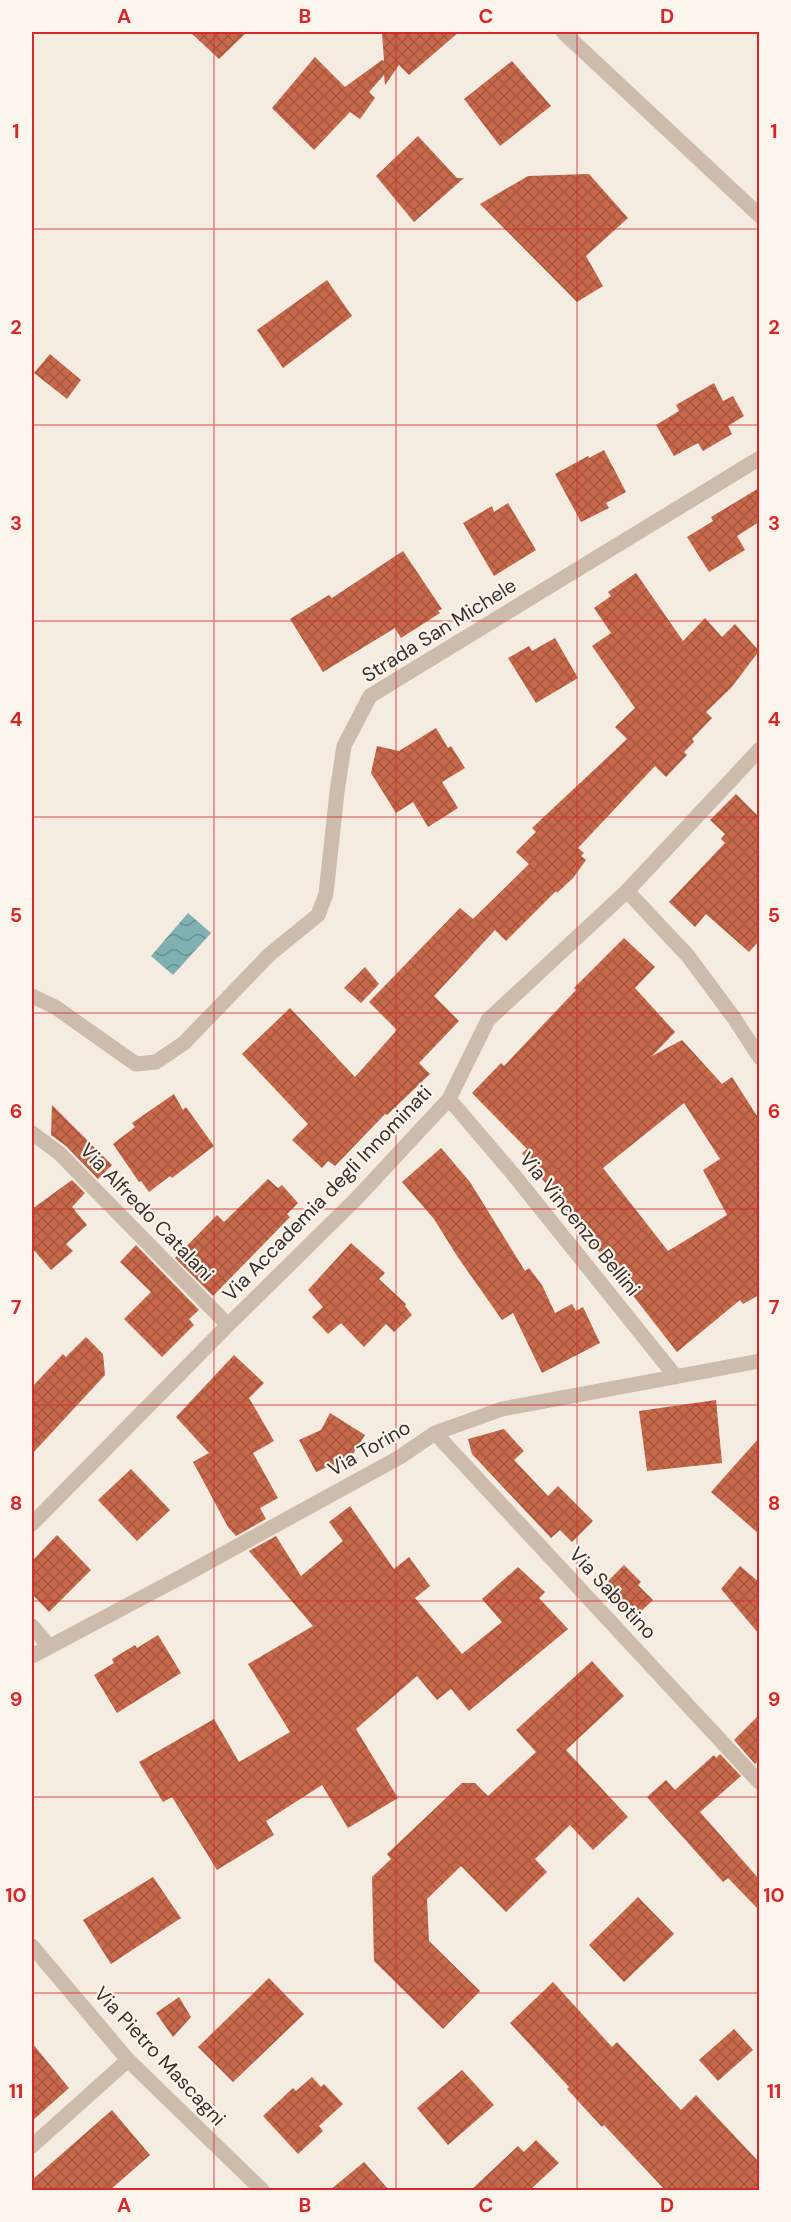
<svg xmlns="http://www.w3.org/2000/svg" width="791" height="2222" viewBox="0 0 791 2222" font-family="'DM Sans',sans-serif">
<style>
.water{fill:url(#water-waves)}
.building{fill:url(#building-cross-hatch);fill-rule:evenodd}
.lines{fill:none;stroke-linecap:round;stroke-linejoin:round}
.minor{stroke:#cdbbac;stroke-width:15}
.tertiary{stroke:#cdbbac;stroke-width:15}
.grid{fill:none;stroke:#d62828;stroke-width:1.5;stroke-opacity:0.55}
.labels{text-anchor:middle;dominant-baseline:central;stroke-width:4.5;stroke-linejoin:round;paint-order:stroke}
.street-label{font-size:20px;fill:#3b302b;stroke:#fbf5ee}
.neatline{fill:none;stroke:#d62828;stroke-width:2}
.grid-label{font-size:20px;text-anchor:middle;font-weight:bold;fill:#d62828}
</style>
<defs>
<pattern id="water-waves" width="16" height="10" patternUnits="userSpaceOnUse" patternTransform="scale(1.5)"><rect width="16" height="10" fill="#7fb0b2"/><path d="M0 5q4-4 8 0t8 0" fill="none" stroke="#699091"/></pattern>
<pattern id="building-cross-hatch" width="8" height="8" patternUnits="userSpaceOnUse" patternTransform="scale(1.5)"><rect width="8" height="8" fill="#c8694b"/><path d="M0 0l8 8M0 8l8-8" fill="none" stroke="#a4573f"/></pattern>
</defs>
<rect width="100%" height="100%" fill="#f4ebe1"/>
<!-- water -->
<path class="water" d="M 188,913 L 211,933 L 173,975 L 151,956 Z"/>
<!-- building -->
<path class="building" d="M 190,32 L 247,32 L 219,59 Z
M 382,32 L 459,32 L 409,75 L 399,65 L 385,85 L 384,75 L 369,92 L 375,98 L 360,119 L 350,112 L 314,150 L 272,108 L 315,57 L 345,87 L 382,60 L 384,61 Z
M 512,61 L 551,106 L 500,146 L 464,99 Z
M 418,136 L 457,178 L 464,178 L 414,222 L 376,176 Z
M 589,174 L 628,218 L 586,256 L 603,286 L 577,302 L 480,204 L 528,176 Z
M 327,280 L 352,316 L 283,368 L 257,330 Z
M 50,354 L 81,380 L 67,399 L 34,373 Z
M 714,383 L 723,401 L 733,396 L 744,416 L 728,426 L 732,434 L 703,451 L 698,443 L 674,456 L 656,425 L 679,411 L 676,405 Z
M 604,450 L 626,492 L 606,503 L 609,508 L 581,522 L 555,474 L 588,456 L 589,458 Z
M 759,488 L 759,522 L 737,536 L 745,550 L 709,572 L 687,537 L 713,521 L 711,517 Z
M 508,503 L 536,550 L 494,576 L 463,523 L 492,506 L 494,512 Z
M 403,551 L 442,609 L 438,611 L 440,613 L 401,638 L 395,628 L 323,672 L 290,619 L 329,595 L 332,598 Z
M 636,573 L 683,641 L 705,618 L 722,637 L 735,624 L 759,651 L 731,688 L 706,712 L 712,718 L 692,739 L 694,742 L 684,752 L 687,755 L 666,777 L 655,766 L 578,848 L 584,853 L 581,856 L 586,860 L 573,878 L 557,893 L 556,891 L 506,941 L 495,930 L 434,996 L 459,1021 L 419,1063 L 430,1074 L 387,1115 L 385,1114 L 335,1166 L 328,1161 L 322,1168 L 292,1140 L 308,1124 L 242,1054 L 290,1008 L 355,1077 L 397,1030 L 369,1002 L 460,908 L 473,919 L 529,864 L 516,852 L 536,832 L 532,828 L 627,739 L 615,727 L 635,708 L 592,646 L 611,633 L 594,608 L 611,596 L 608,592 Z
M 555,638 L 578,678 L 536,703 L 508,658 L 529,646 L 532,651 Z
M 436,728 L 448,748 L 451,746 L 465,768 L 442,782 L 458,808 L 428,827 L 413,802 L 396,813 L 371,773 L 377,746 L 399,751 Z
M 736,794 L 759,817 L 759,941 L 749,952 L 706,914 L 695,927 L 669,902 L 725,843 L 721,839 L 725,834 L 710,820 Z
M 624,938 L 655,967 L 635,988 L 675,1032 L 652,1056 L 682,1040 L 722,1084 L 732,1077 L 759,1119 L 759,1295 L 743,1304 L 740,1300 L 677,1352 L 522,1153 L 527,1149 L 472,1093 L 501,1063 L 504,1066 L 576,990 L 574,988 ZM 684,1103 L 720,1159 L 703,1170 L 727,1215 L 668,1251 L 603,1168 Z
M 365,967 L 379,984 L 361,1003 L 344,988 Z
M 174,1094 L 183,1110 L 186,1107 L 214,1146 L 172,1178 L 170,1176 L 149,1192 L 141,1181 L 139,1182 L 113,1144 L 135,1127 L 132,1123 Z
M 52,1105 L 112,1165 L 98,1179 L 66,1146 L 51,1135 Z
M 441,1148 L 470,1182 L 525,1271 L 529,1268 L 542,1285 L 555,1313 L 572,1304 L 576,1311 L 583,1307 L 600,1343 L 542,1373 L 513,1313 L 502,1320 L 457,1256 L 434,1219 L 402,1182 Z
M 268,1179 L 278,1188 L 282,1185 L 298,1203 L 287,1214 L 290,1217 L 213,1296 L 175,1258 L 217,1215 L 224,1222 Z
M 72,1180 L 85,1193 L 72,1207 L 87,1225 L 66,1244 L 73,1251 L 51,1270 L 32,1248 L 32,1209 Z
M 351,1243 L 385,1273 L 379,1279 L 406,1304 L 405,1306 L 412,1315 L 394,1332 L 386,1324 L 364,1347 L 341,1323 L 328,1334 L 312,1317 L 323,1307 L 308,1290 Z
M 136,1245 L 199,1310 L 189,1319 L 194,1325 L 162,1357 L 124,1319 L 151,1292 L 120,1262 Z
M 86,1337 L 103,1354 L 105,1375 L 32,1454 L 32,1387 L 63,1354 L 66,1357 Z
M 234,1355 L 264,1383 L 249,1398 L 274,1441 L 253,1453 L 278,1498 L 260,1508 L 266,1519 L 236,1536 L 228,1527 L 193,1462 L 209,1453 L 176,1417 Z
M 716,1400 L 722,1463 L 647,1471 L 639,1411 Z
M 330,1413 L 365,1435 L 348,1462 L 335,1468 L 332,1465 L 316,1472 L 299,1440 L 321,1430 Z
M 504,1429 L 524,1451 L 514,1460 L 548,1496 L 558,1486 L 593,1521 L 572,1542 L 560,1530 L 551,1538 L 472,1454 L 468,1439 Z
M 759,1438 L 759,1534 L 711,1492 Z
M 131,1469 L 170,1510 L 137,1541 L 98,1500 Z
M 350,1506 L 394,1569 L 409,1557 L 430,1586 L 415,1598 L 462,1654 L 502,1622 L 482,1599 L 518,1567 L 545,1592 L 539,1598 L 568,1629 L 469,1711 L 451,1689 L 437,1700 L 417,1676 L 356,1729 L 398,1798 L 348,1828 L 322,1785 L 266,1821 L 274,1835 L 217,1870 L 172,1797 L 163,1802 L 139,1762 L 214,1719 L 239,1762 L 290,1732 L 248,1664 L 313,1626 L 249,1551 L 276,1536 L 301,1576 L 343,1541 L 329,1522 Z
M 57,1535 L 91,1570 L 49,1612 L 32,1594 L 32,1561 Z
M 624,1565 L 641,1582 L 638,1585 L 653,1600 L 632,1620 L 603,1586 Z
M 740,1566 L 759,1582 L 759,1634 L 721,1589 Z
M 158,1635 L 181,1673 L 117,1713 L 94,1675 L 114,1663 L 112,1659 L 135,1645 L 137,1648 Z
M 592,1661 L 624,1696 L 566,1750 L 628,1817 L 593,1850 L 570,1825 L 535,1859 L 547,1872 L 506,1912 L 461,1866 L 427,1899 L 429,1941 L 480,1991 L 443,2029 L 374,1961 L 372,1877 L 391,1859 L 387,1854 L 462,1783 L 475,1783 L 488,1796 L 536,1752 L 516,1730 Z
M 759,1715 L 759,1760 L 755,1764 L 734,1740 Z
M 720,1754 L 741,1776 L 700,1812 L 759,1879 L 759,1910 L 728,1878 L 723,1882 L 647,1797 L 666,1780 L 675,1790 L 714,1755 L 716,1758 Z
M 153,1877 L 181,1918 L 111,1964 L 83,1920 Z
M 638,1897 L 674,1934 L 624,1982 L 589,1945 Z
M 269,1978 L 304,2014 L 233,2082 L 198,2047 Z
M 553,1982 L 612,2047 L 617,2042 L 681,2110 L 696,2095 L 759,2162 L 759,2190 L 665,2190 L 604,2125 L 602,2127 L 567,2089 L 569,2087 L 510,2023 Z
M 179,1997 L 191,2017 L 173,2037 L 156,2013 Z
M 734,2029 L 753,2050 L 718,2081 L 699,2060 Z
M 32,2043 L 69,2088 L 32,2121 Z
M 462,2070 L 494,2105 L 448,2145 L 417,2108 Z
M 312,2077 L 321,2087 L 324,2084 L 343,2104 L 319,2126 L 323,2131 L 298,2154 L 263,2116 L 293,2088 L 296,2091 Z
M 112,2110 L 150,2155 L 110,2190 L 32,2190 L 32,2180 Z
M 536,2140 L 559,2163 L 530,2190 L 471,2190 L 518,2146 L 524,2152 Z
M 364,2162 L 389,2190 L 330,2190 Z"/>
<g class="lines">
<!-- minor -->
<path class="minor" d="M 627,891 L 688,956 L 734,1018 L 760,1058
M 32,996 L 55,1007 L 136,1064 L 156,1062 L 184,1043 L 270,954 L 318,915 L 326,894 L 337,792 L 344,746 L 370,696 L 760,458
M 449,1099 L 513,1174 L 676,1377
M 32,1133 L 59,1153 L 228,1325
M 435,1433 L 760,1783
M 32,1524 L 228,1325 L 356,1199 L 449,1099 L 488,1020 L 627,891 L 760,749
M 32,1626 L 49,1646
M 32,1656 L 183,1576 L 400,1457 L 435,1433 L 502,1409 L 760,1361
M 32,1946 L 128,2060 L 262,2190
M 32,2146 L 128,2060"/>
<!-- tertiary -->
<path class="tertiary" d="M 563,32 L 760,216"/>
</g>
<!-- grid -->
<path class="grid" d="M 214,32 L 214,2190M 396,32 L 396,2190M 577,32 L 577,2190M 32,229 L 760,229M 32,425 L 760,425M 32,621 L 760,621M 32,817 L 760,817M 32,1013 L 760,1013M 32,1209 L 760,1209M 32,1405 L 760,1405M 32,1601 L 760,1601M 32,1797 L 760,1797M 32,1993 L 760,1993"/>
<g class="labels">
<!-- street labels -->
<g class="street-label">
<text transform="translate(439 630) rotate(-32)">Strada San Michele</text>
<text transform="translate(327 1193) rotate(-46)">Via Accademia degli Innominati</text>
<text transform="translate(147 1212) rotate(46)">Via Alfredo Catalani</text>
<text transform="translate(580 1224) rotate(51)">Via Vincenzo Bellini</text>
<text transform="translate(369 1448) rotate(-30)">Via Torino</text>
<text transform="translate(613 1593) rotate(47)">Via Sabotino</text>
<text transform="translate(160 2056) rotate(47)">Via Pietro Mascagni</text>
</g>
</g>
<!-- border -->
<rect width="791" height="2222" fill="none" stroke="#fbf5ee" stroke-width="66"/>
<rect x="33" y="33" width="725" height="2156" class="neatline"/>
<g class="grid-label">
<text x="124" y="23">A</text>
<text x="305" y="23">B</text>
<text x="486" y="23">C</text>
<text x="667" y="23">D</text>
<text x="16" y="138">1</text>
<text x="774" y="138">1</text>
<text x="16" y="334">2</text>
<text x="774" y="334">2</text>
<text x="16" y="530">3</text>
<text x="774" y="530">3</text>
<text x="16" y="726">4</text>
<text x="774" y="726">4</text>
<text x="16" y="922">5</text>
<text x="774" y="922">5</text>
<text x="16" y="1118">6</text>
<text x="774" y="1118">6</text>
<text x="16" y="1314">7</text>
<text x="774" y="1314">7</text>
<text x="16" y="1510">8</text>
<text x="774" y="1510">8</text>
<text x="16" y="1706">9</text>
<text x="774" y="1706">9</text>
<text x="16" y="1902">10</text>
<text x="774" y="1902">10</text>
<text x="16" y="2098">11</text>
<text x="774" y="2098">11</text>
<text x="124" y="2212">A</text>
<text x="305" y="2212">B</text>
<text x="486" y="2212">C</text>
<text x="667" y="2212">D</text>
</g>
</svg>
